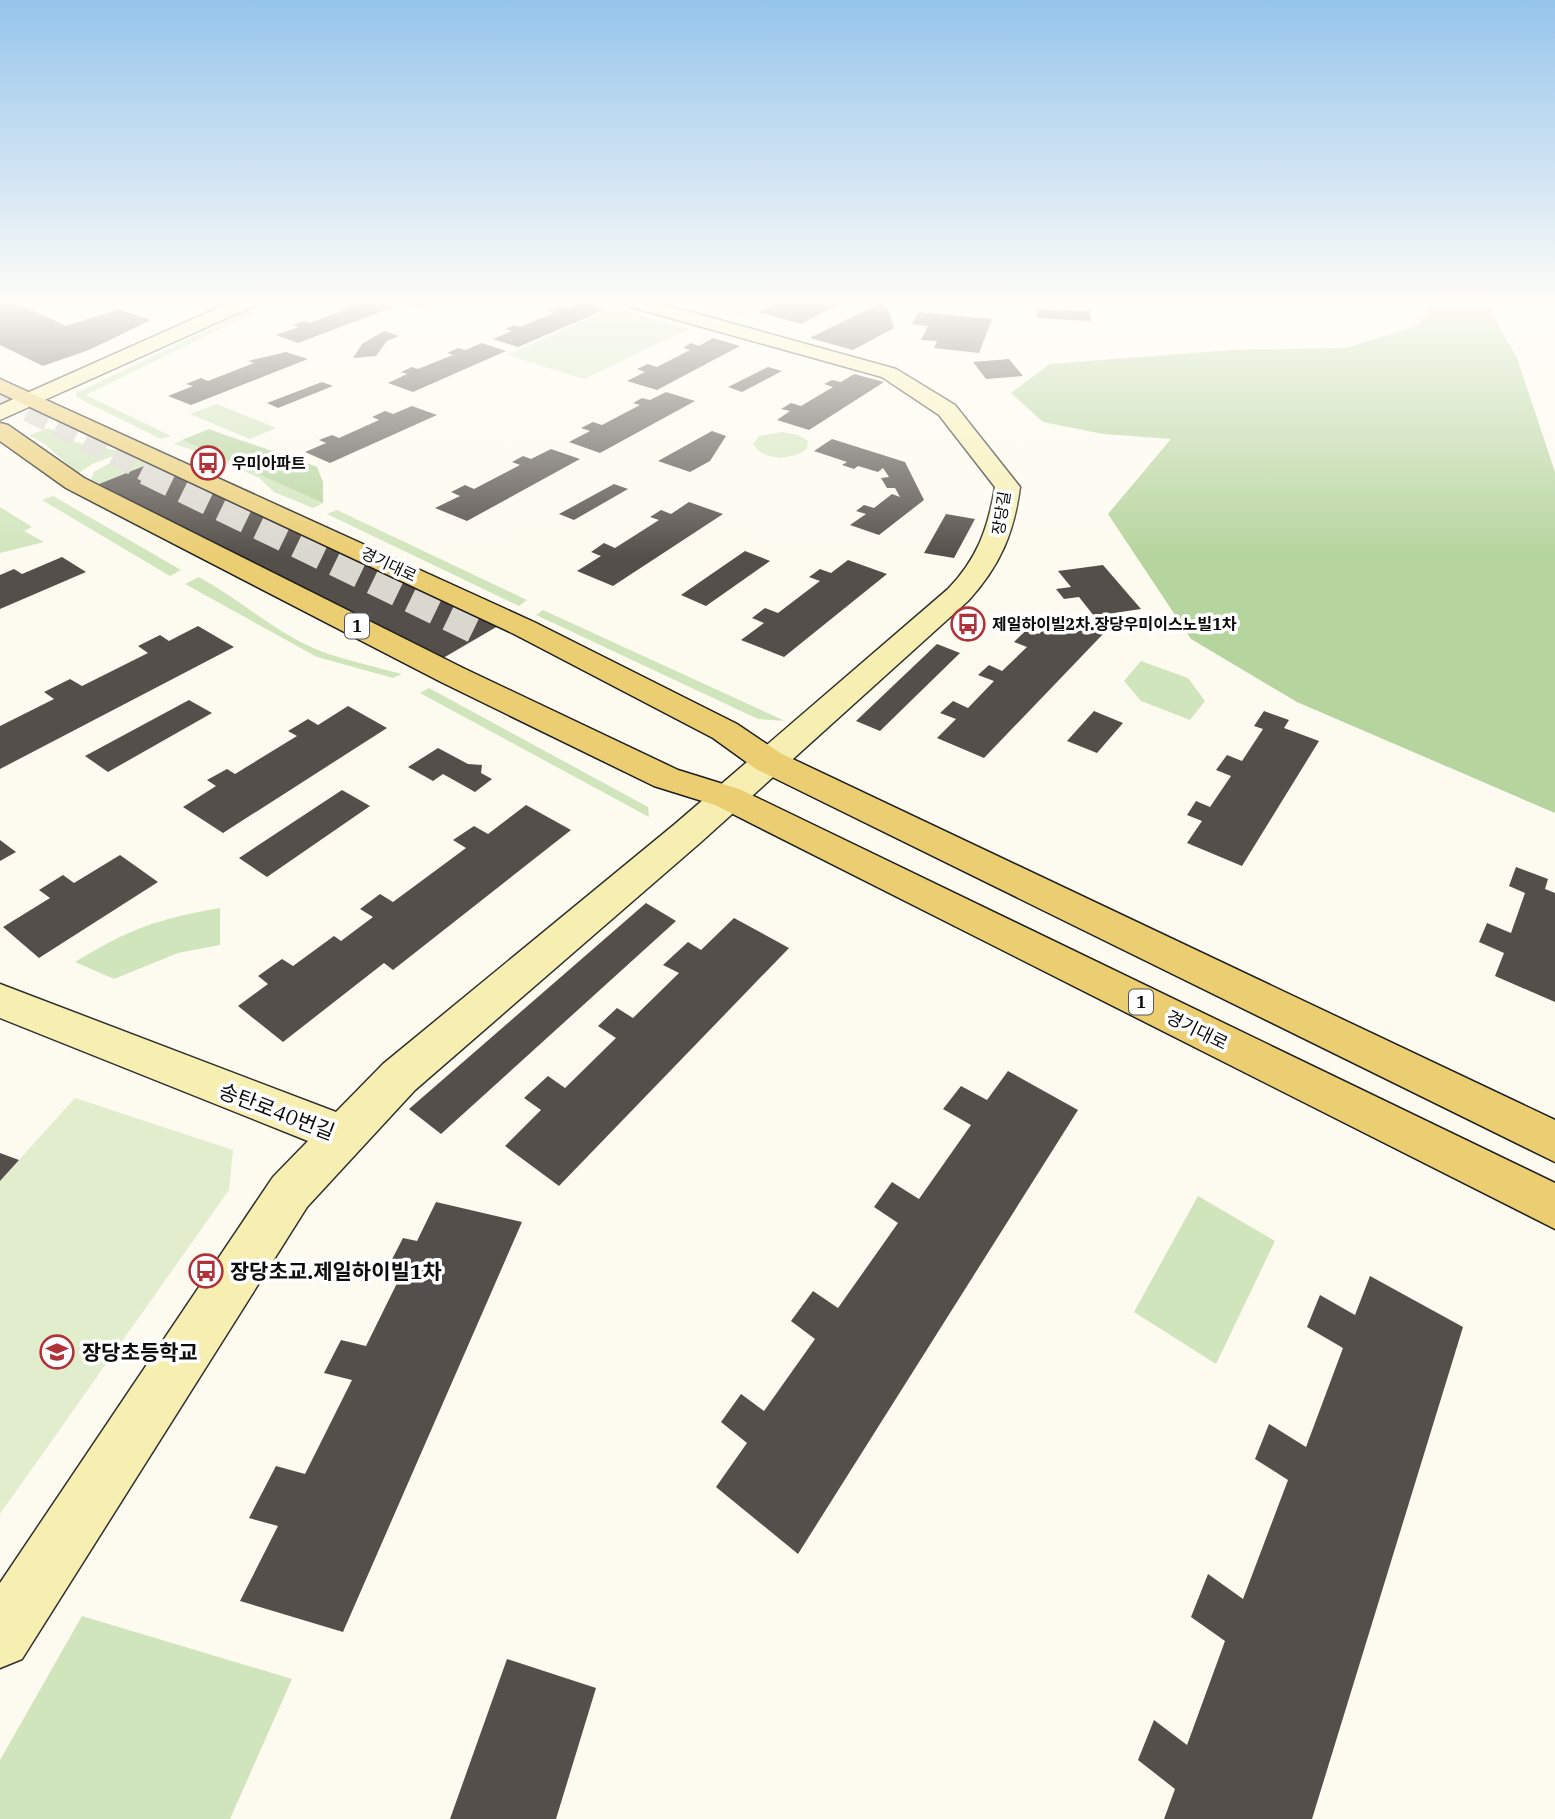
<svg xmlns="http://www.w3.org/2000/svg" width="1555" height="1819" viewBox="0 0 1555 1819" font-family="'IBM Plex Serif','Noto Sans KR',serif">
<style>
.green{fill:#d1e5bc}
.forest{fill:#b6d49d}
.pitch{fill:#e2edcd}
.building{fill:#554f4b}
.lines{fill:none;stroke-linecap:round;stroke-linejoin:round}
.primary-tunnel-far1{stroke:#d9d7ce;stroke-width:22;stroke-dasharray:22 10;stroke-linecap:butt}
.primary-tunnel{stroke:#d9d7ce;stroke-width:28;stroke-dasharray:28 14;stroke-linecap:butt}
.secondary-casing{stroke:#2f2f2f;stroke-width:3}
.primary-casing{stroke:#1e1e1e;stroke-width:3}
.secondary{fill:#f7efb1;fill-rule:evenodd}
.primary{fill:#ebcd72;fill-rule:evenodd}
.labels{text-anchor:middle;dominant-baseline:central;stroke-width:7;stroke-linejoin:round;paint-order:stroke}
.far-poi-label{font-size:16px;font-weight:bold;fill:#0d0d0d;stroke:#fff;text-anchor:start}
.far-street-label{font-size:16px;fill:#0d0d0d;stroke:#fff}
.shield{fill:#fff;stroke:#565656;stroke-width:2}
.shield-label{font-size:16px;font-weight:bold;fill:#0d0d0d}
.street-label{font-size:18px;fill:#0d0d0d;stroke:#fff}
.near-street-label{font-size:21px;fill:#0d0d0d;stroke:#fff}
.near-poi-label{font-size:21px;font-weight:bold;fill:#0d0d0d;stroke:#fff;text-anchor:start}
</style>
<rect width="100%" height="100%" fill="#fdfbf0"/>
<!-- green -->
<path class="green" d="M 614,307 L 688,329 L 584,379 L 507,355 Z
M 245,312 L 253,313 L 86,395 L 171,436 L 161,439 L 76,397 L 76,393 Z
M 217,404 L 276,428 L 250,439 L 190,414 Z
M 49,428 L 75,442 L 124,452 L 92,464 L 78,474 L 46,445 L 29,435 Z
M 782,432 L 798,435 L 808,441 L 807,449 C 792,460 763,462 753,444 L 759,436 Z
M 182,440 L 323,503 L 313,508 L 274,492 L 259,478 L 209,455 L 174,444 Z
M 142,458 L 154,462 L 99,484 L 91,480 L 94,472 L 108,464 Z
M 53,496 L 181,570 L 170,576 L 42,500 Z
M 0,507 L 32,527 L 24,531 L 44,542 L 0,553 Z
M 337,510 L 527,600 L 519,606 L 327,514 Z
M 199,577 C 241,600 278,635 323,652 C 349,661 376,667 402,674 L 393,678 L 317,657 L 185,584 Z
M 543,610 L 785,721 L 758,719 L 536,615 Z
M 1141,661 L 1188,678 L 1205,701 L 1190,720 L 1141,701 L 1124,681 Z
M 429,688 L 648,807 L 649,817 L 420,693 Z
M 220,908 L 220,945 L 178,953 L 114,979 L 75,962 C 129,929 157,919 220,908 Z
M 1198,1196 L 1275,1241 L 1216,1364 L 1134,1312 Z
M 82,1616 L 292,1679 L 230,1819 L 0,1819 L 0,1760 Z"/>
<!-- forest -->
<path class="forest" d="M 1434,302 L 1485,302 L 1517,358 L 1555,472 L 1555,813 L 1297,702 L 1191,639 L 1108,514 L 1171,439 L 1103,434 L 1043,422 L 1011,393 L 1050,364 L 1231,350 L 1346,348 L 1417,326 Z
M 209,429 C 245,443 281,452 317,467 L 323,482 L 323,503 L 182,440 Z"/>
<!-- pitch -->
<path class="pitch" d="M 681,302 L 777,302 L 742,319 Z
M 75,1098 L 233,1150 L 229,1190 L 0,1514 L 0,1181 Z"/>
<!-- building -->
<path class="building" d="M 0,302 L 14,302 L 66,326 L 119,309 L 151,320 L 89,350 L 43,366 L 0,345 Z
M 368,302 L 396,306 L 298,343 L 276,335 L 299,327 L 293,325 L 304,321 L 310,323 L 347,309 L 341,308 Z
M 399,302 L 445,302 L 420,306 Z
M 583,302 L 606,309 L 518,347 L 493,339 L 512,331 L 505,329 L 514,325 L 520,327 L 556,312 L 549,311 L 560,306 L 567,308 Z
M 780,302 L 844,302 L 801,324 L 758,312 Z
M 880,303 L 887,306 L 894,328 L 853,350 L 810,338 Z
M 1037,309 L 1090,311 L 1091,321 L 1037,318 Z
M 918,312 L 992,319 L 979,353 L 934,348 L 937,341 L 921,340 L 928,326 L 912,324 Z
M 384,331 L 399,336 L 387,341 L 376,356 L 353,358 L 362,344 Z
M 713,338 L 740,346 L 657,390 L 627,381 L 645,372 L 637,369 L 648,364 L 657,367 L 690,350 L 683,348 L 691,343 L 699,346 Z
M 482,343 L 506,351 L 413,392 L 388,383 L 407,374 L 401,372 L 412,367 L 418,369 L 453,355 L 447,353 L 458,348 L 465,350 Z
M 286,352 L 308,359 L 191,405 L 168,396 L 193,386 L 186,384 L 201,378 L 208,381 L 254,363 L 248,361 Z
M 1009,359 L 1023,376 L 986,379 L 973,362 Z
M 768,367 L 782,371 L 742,392 L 728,387 Z
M 854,374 L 884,382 L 809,430 L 777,420 L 790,411 L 781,409 L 791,403 L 801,406 L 833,387 L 824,384 L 832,380 L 841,382 Z
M 322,382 L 333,386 L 278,408 L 267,403 Z
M 666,392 L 695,401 L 600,453 L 569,442 L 590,431 L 581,428 L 593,422 L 602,425 L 640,405 L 633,403 L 642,398 L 650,400 Z
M 412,406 L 437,415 L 330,463 L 305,452 L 326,443 L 319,440 L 332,435 L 339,438 L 379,420 L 372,417 L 385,411 L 393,414 Z
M 712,431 L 726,436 L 710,461 L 690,472 L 658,461 Z
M 832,439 L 905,462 L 924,500 L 879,535 L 850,525 L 866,514 L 856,511 L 864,505 L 874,508 L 892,494 L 900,497 L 895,488 L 887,488 L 881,478 L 889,477 L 883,468 L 878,472 L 858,466 L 854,469 L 842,465 L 847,462 L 814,451 Z
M 551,449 L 580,459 L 467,521 L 435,508 L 460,496 L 451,492 L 465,485 L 474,489 L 520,465 L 512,462 L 523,456 L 531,459 Z
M 154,462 L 498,626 L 438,661 L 99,484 Z
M 614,484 L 628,489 L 574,520 L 559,514 Z
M 689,502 L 723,514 L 613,586 L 577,571 L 601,556 L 591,552 L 604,543 L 615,548 L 659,520 L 650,517 L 661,510 L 671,514 Z
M 946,514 L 975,519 L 954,558 L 924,553 Z
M 745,551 L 770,561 L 706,606 L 681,595 Z
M 62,557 L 86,572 L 0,609 L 0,575 L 14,569 L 22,574 Z
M 848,560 L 887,574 L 784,657 L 741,640 L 764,623 L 752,618 L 765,608 L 778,613 L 820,581 L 809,577 L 820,569 L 831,573 Z
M 1103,565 L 1141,609 L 1094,616 L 1079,597 L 1064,599 L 1056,589 L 1071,587 L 1058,571 Z
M 1057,616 L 1104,633 L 984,758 L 937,738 L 956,719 L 940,713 L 953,701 L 968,708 L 994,681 L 978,675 L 989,665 L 1002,671 L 1027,647 L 1014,642 L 1027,629 L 1039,634 Z
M 198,626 L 234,647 L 0,769 L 0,726 L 54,699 L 44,692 L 70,679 L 82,686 L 148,653 L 138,646 L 160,635 L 169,641 Z
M 937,644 L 960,653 L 880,731 L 856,721 Z
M 189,700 L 212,713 L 108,772 L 85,756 Z
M 348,706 L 387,728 L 223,833 L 183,807 L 216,786 L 207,780 L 227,769 L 235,774 L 297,736 L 288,731 L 308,719 L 318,725 Z
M 1094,711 L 1123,723 L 1097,753 L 1067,741 Z
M 1264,711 L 1289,720 L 1284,728 L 1319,741 L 1242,866 L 1187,843 L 1202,821 L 1187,815 L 1196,801 L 1210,807 L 1231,776 L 1216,770 L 1227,755 L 1242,761 L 1263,729 L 1254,726 Z
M 438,748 L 468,764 L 482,765 L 481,773 L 492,779 L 475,792 L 443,774 L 433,781 L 408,767 Z
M 342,790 L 370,806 L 267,877 L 239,858 Z
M 526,805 L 571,830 L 393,970 L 384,963 L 283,1042 L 238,1006 L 268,984 L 258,976 L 282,959 L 293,966 L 334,936 L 341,941 L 373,917 L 360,909 L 380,894 L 393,902 L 466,848 L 453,840 L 474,826 L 488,834 Z
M 0,840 L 16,852 L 0,861 Z
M 120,855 L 158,882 L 39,958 L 3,927 L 50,898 L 39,890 L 63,875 L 74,883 Z
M 1516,867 L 1548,879 L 1545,889 L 1555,893 L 1555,1002 L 1495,976 L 1504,953 L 1479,942 L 1487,923 L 1511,933 L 1525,893 L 1509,886 Z
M 646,903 L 676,921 L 441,1134 L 409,1109 Z
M 734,918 L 789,948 L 559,1186 L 505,1146 L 541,1110 L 524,1098 L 548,1076 L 565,1088 L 616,1038 L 598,1026 L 617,1008 L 633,1018 L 679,973 L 663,965 L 688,942 L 701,950 Z
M 1008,1071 L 1078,1110 L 798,1554 L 716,1487 L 747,1443 L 721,1422 L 741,1394 L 764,1411 L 815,1339 L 791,1321 L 813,1291 L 838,1308 L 898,1223 L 874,1207 L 892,1182 L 919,1199 L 971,1125 L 943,1109 L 961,1086 L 987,1100 Z
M 0,1153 L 19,1160 L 0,1181 Z
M 436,1202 L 522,1222 L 343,1632 L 240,1601 L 278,1526 L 249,1518 L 276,1466 L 305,1474 L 352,1380 L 324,1373 L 341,1340 L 366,1346 L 404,1269 L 389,1265 L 403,1238 L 417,1241 Z
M 1370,1276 L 1463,1327 L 1312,1819 L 1164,1819 L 1175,1789 L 1138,1760 L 1154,1720 L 1187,1745 L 1225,1641 L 1191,1617 L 1208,1574 L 1243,1599 L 1288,1480 L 1255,1459 L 1269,1424 L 1306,1447 L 1343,1348 L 1307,1327 L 1320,1295 L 1355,1315 Z
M 507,1659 L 596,1688 L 556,1819 L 450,1819 Z"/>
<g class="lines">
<!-- primary-tunnel-far1 -->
<path class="primary-tunnel-far1" d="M 0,396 L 150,473"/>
<!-- primary-tunnel -->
<path class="primary-tunnel" d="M 146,471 L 484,634"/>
<defs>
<path id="secondary" d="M 231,302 L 256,302 L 254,306 L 0,420 L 0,405 Z
M 625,302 L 655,302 L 896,369 L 955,405 L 1020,487 C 1014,533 1000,566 968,601 L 701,842 L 415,1090 L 307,1207 L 22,1659 L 0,1668 L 0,1583 L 273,1177 L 308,1141 L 0,1018 L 0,984 L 336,1112 L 383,1064 L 675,824 L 948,589 C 977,559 988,529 995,487 L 939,415 L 882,377 L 627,306 Z"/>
<path id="primary" d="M 0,379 L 534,622 L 737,724 L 780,753 L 1555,1120 L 1555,1162 L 756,769 L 713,738 L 514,634 L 0,393 Z
M 0,423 L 8,425 L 84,478 L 463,668 L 678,770 L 739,789 L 1555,1183 L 1555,1229 L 715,805 L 654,786 L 441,682 L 66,488 L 0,441 Z"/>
</defs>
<!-- secondary casing -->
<use href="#secondary" class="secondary-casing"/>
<!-- primary casing -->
<use href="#primary" class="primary-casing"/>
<!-- secondary -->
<use href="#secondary" class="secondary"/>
<!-- primary -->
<use href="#primary" class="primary"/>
</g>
<!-- sky -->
<linearGradient id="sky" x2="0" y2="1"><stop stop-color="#95c4eb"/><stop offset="0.54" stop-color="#fefdf8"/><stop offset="1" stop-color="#fefdf8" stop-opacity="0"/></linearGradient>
<rect width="1555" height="557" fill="url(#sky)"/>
<!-- icons -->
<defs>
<symbol id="bus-ring" viewBox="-11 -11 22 22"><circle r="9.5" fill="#fff" stroke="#b03339" stroke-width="1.5"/><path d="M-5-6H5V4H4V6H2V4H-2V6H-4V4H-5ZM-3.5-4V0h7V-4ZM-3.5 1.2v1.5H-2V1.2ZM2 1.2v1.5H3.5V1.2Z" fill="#b03339"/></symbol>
<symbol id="school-ring" viewBox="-11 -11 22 22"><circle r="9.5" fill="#fff" stroke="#b03339" stroke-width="1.5"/><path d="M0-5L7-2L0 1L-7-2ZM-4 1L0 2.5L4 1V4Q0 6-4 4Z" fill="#b03339"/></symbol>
</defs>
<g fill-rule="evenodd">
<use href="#bus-ring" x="189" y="444" width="38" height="38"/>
<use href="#bus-ring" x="949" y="605" width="38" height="38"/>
<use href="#bus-ring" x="187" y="1252" width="38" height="38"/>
<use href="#school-ring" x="38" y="1333" width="38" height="38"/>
</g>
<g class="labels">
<!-- far-poi labels -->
<g class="far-poi-label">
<text x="232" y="463">우미아파트</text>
<text x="992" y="624">제일하이빌2차.장당우미이스노빌1차</text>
</g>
<!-- far-street labels -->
<g class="far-street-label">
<text transform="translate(1001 513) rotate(-81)">장당길</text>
<text transform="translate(389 564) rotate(25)">경기대로</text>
</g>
<!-- shield labels -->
<g class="shield">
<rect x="345" y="613.5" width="24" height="25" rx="5"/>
<rect x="1129" y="989.5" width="24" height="25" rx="5"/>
</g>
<g class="shield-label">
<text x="357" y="626">1</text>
<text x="1141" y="1002">1</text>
</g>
<!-- street labels -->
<g class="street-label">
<text transform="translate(1197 1030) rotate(26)">경기대로</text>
</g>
<!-- near-street labels -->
<g class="near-street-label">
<text transform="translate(277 1111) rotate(21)">송탄로40번길</text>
</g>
<!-- near-poi labels -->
<g class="near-poi-label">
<text x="230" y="1271">장당초교.제일하이빌1차</text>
<text x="82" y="1352">장당초등학교</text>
</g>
</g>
</svg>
